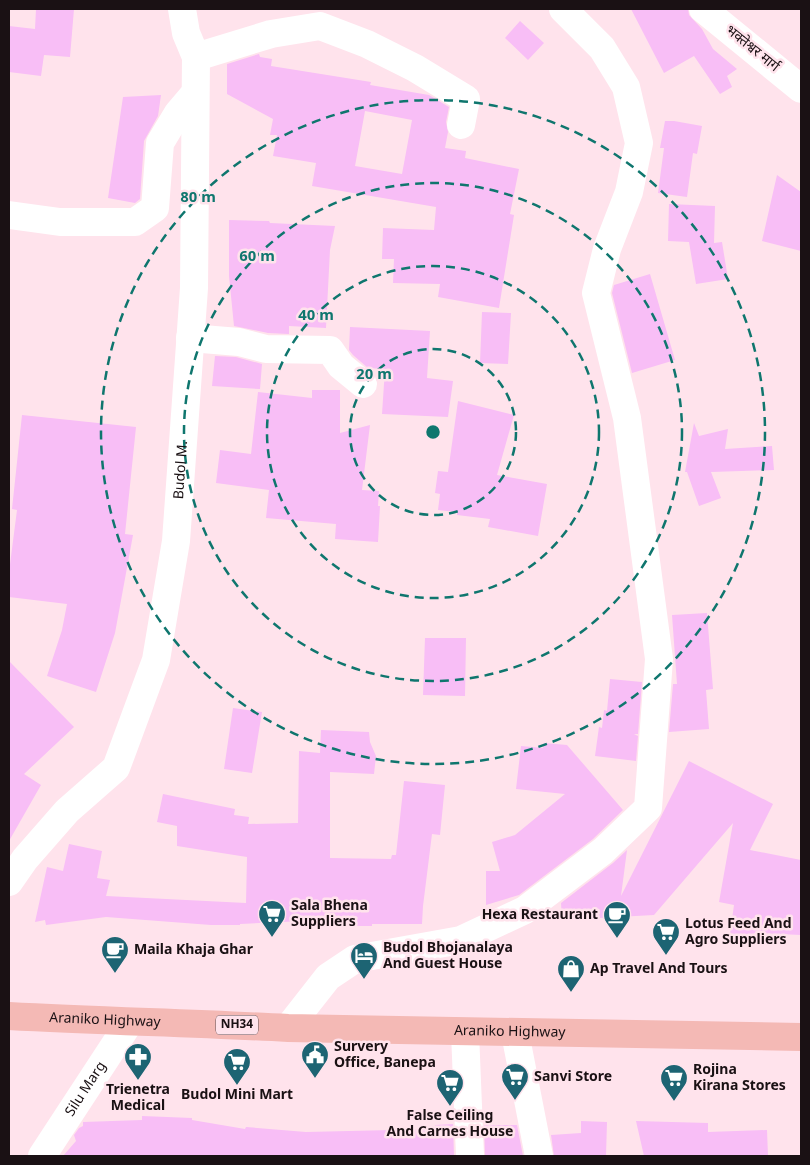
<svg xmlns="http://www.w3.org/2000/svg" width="810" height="1165" viewBox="0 0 810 1165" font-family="Georgia,'Noto Sans Devanagari',serif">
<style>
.building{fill:#f8bef6;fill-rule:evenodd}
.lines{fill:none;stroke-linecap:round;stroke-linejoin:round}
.minor{stroke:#fff;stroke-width:28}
.highway{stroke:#f4b9b5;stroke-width:28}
.ring{fill:none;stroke:#0f766e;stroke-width:2.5;stroke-dasharray:9 6}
.labels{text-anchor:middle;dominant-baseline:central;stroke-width:5;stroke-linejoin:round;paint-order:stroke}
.shield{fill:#ffe3ec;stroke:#5f5055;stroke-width:1}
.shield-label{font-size:12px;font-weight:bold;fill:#1a1114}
.street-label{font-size:14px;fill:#1a1114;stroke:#ffe3ec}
.poi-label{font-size:14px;font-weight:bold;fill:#1a1114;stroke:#ffe3ec;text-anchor:start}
.centre{fill:#0f766e;stroke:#ffe3ec;stroke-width:2.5}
.ring-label{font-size:15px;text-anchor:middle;font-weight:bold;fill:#0f766e;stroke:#ffe3ec;stroke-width:5;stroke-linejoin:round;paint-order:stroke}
</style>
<rect width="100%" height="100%" fill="#ffe3ec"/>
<!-- building -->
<path class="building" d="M 36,9 L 74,9 L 70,57 L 44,55 L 41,76 L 9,72 L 9,26 L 35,29 Z
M 631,9 L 688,9 L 689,15 L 702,29 L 713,49 L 737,69 L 727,76 L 732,87 L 720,94 L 694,56 L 664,73 Z
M 520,21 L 544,43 L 528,60 L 505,38 Z
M 259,54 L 260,57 L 272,59 L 271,66 L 371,82 L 370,85 L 429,95 L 449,107 L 446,122 L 448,132 L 445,148 L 466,151 L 465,158 L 519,169 L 510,214 L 514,215 L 499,308 L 438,297 L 440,284 L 393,283 L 394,259 L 382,259 L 383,228 L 434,230 L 436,207 L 312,186 L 316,163 L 273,156 L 277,135 L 270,135 L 273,119 L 227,94 L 227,64 ZM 365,111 L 412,120 L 402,174 L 355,166 Z
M 161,95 L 158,116 L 144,141 L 140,199 L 135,203 L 108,198 L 123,97 Z
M 665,121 L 674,121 L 702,126 L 697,154 L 693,153 L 687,197 L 658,193 L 664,148 L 660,148 Z
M 777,175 L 801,192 L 801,251 L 762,241 Z
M 669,204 L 715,206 L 714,243 L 722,242 L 728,279 L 696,284 L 689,242 L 668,241 Z
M 229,220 L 269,221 L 270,223 L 335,226 L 330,250 L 326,328 L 289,326 L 289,334 L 268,333 L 234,326 L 229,276 Z
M 650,274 L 675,360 L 632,373 L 612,293 L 614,285 Z
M 482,312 L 511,313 L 508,364 L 480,363 Z
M 350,327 L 430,331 L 427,378 L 453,381 L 448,417 L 382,414 L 385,369 L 368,368 L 353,355 L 349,350 Z
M 215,356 L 236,357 L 262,364 L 260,389 L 212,386 Z
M 312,390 L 340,390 L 340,433 L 370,425 L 362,490 L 379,491 L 378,506 L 380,506 L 378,542 L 335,539 L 336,524 L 266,518 L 269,490 L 216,483 L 220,450 L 251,454 L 258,392 L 312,398 Z
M 458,401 L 514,415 L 497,475 L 547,484 L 538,536 L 488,527 L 490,519 L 457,515 L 457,512 L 438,510 L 440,494 L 435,493 L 438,471 L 448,472 Z
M 22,415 L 136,427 L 125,534 L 133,535 L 115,633 L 96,692 L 47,676 L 62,630 L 67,604 L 9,597 L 9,572 L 17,510 L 12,509 Z
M 694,423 L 699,436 L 728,429 L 725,449 L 772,446 L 774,470 L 711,472 L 721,498 L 699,506 L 687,472 L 685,472 Z
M 707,613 L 713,689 L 706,690 L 709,729 L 669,732 L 673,684 L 677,684 L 672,615 Z
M 425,638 L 466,638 L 465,696 L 423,695 Z
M 9,661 L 74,727 L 24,774 L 41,785 L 9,841 Z
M 610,679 L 642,682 L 638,734 L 634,734 L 638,736 L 636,761 L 595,756 L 599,727 L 602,728 L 604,710 L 607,711 Z
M 233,708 L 262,712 L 252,773 L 224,769 Z
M 321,730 L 369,732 L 370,742 L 376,756 L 374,774 L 330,772 L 330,858 L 391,859 L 392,855 L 396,855 L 404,781 L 445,785 L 440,835 L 432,834 L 423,906 L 422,924 L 372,924 L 372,926 L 349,926 L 349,922 L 304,921 L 240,924 L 240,925 L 211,925 L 106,917 L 46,925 L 45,920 L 35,922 L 47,867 L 63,871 L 69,844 L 102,851 L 97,878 L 110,880 L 106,896 L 246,903 L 247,857 L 177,846 L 177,826 L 157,822 L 163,794 L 235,809 L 234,815 L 249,817 L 248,824 L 298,823 L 299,751 L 320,753 Z
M 544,743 L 567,745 L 623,810 L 593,839 L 519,895 L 486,905 L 486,871 L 500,871 L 492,842 L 515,835 L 565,794 L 516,789 L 521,746 L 543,748 Z
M 689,761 L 773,804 L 750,850 L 801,860 L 801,935 L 754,933 L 753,937 L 730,934 L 734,905 L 719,902 L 733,823 L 654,915 L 562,920 L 561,903 L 613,863 L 627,850 L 621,896 Z
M 142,1116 L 192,1118 L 192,1120 L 245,1129 L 246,1127 L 306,1132 L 435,1129 L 435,1125 L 453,1124 L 454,1156 L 63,1156 L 76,1141 L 74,1135 L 79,1128 L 83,1126 L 83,1122 L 142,1120 Z
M 581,1121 L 607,1122 L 606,1156 L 554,1156 L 551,1135 L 581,1133 Z
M 636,1121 L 708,1123 L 708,1132 L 767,1130 L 768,1156 L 644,1156 Z
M 484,1125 L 517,1125 L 523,1156 L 485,1156 Z"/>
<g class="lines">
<!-- minor -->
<g class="minor">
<path d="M 703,9 L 801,89"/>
<path d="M 196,57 L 271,34 L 320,26 L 367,44 L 415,68 L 466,99 L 461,125"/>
<path d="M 9,215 L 60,222 L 135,222 L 155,208 L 160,143 L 178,113 L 195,93"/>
<path d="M 190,338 L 239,342 L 266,349 L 330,350 L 341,366 L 363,384"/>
<path id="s1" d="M 9,882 L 25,859 L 67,811 L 116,768 L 156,660 L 176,541 L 194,288 L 196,57 L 186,33 L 182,9"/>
<path d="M 288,1028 L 328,977 L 355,959 L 461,940 L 525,910 L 603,851 L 648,808 L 659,659 L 627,418 L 596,293 L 607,249 L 629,192 L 639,143 L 626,87 L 602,48 L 563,9"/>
<path d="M 465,1032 L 470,1156"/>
<path d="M 515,1033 L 539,1156"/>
<path id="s2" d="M 42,1156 L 129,1023"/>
</g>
<!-- highway -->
<path class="highway" id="s3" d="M 9,1016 C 102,1021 195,1023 288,1028 L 801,1037"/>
</g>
<!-- distance rings -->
<g class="ring">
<circle cx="433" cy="432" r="83"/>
<circle cx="433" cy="432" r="166"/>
<circle cx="433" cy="432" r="249"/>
<circle cx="433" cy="432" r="332"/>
</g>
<!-- icons -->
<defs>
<symbol id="supermarket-pin" viewBox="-11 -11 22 30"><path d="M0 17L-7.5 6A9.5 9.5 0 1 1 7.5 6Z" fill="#1d6473" stroke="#ffe3ec"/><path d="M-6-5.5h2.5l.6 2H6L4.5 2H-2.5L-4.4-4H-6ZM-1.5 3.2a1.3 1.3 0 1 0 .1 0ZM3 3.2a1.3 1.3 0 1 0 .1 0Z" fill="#fff"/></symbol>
<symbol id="cafe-pin" viewBox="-11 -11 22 30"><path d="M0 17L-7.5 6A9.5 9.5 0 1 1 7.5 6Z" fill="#1d6473" stroke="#ffe3ec"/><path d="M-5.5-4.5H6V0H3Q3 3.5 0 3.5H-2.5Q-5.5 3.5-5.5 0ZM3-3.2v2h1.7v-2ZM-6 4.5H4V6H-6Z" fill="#fff"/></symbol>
<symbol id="hotel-pin" viewBox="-11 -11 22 30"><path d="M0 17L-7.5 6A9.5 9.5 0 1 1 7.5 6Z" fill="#1d6473" stroke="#ffe3ec"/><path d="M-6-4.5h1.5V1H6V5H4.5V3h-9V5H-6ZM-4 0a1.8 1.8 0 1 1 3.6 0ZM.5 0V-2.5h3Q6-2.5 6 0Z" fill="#fff"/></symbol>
<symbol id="shop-pin" viewBox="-11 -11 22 30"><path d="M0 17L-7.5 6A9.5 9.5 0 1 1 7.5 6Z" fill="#1d6473" stroke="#ffe3ec"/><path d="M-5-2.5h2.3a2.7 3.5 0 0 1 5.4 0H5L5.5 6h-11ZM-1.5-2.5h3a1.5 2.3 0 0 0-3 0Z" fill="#fff"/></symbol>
<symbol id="civic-pin" viewBox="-11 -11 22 30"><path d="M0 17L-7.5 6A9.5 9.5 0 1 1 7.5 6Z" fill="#1d6473" stroke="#ffe3ec"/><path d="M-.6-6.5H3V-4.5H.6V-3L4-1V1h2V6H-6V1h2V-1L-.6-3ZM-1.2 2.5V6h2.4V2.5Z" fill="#fff"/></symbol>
<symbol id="pharmacy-pin" viewBox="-11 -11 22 30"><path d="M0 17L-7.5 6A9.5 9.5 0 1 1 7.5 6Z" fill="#1d6473" stroke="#ffe3ec"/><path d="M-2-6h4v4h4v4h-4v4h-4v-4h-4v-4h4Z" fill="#fff"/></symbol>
</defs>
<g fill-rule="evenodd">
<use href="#supermarket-pin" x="256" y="898" width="32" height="43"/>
<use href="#cafe-pin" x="601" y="899" width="32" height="43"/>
<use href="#supermarket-pin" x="650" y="916" width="32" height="43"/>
<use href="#cafe-pin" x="99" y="934" width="32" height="43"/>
<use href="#hotel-pin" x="348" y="940" width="32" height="43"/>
<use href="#shop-pin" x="555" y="953" width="32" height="43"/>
<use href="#civic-pin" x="299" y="1039" width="32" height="43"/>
<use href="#pharmacy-pin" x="122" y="1041" width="32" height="43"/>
<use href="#supermarket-pin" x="221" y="1046" width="32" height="43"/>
<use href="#supermarket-pin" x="499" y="1061" width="32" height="43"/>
<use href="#supermarket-pin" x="658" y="1062" width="32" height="43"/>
<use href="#supermarket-pin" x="434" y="1067" width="32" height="43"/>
</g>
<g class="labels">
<!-- shield labels -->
<rect class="shield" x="216" y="1015.5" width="42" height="19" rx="4"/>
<g class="shield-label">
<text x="237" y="1025">NH34</text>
</g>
<!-- street labels -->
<g class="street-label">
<text transform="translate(752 49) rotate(39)">भक्तेश्वर मार्ग</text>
<text stroke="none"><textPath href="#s1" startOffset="464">Budol M.</textPath></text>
<text stroke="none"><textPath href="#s3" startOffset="96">Araniko Highway</textPath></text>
<text stroke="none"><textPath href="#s3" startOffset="501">Araniko Highway</textPath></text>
<text stroke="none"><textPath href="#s2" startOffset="80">Silu Marg</textPath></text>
</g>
<!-- poi labels -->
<g class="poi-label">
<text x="291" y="906">Sala Bhena<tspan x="291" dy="16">Suppliers</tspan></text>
<text x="598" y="915" text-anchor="end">Hexa Restaurant</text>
<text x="685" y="924">Lotus Feed And<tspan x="685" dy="16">Agro Suppliers</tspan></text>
<text x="383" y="948">Budol Bhojanalaya<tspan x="383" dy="16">And Guest House</tspan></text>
<text x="134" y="950">Maila Khaja Ghar</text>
<text x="590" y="969">Ap Travel And Tours</text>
<text x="334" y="1047">Survery<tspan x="334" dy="16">Office, Banepa</tspan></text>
<text x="693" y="1070">Rojina<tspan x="693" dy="16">Kirana Stores</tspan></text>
<text x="534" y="1077">Sanvi Store</text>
<text x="138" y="1090" text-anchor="middle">Trienetra<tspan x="138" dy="16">Medical</tspan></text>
<text x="237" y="1095" text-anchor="middle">Budol Mini Mart</text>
<text x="450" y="1116" text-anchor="middle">False Ceiling<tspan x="450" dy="16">And Carnes House</tspan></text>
</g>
</g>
<circle cx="433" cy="432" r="8" class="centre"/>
<g class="ring-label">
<text x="198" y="202">80 m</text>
<text x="257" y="261">60 m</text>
<text x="316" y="320">40 m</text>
<text x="374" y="379">20 m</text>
</g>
<!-- border -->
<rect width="810" height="1165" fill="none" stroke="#1a1114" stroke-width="20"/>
</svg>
